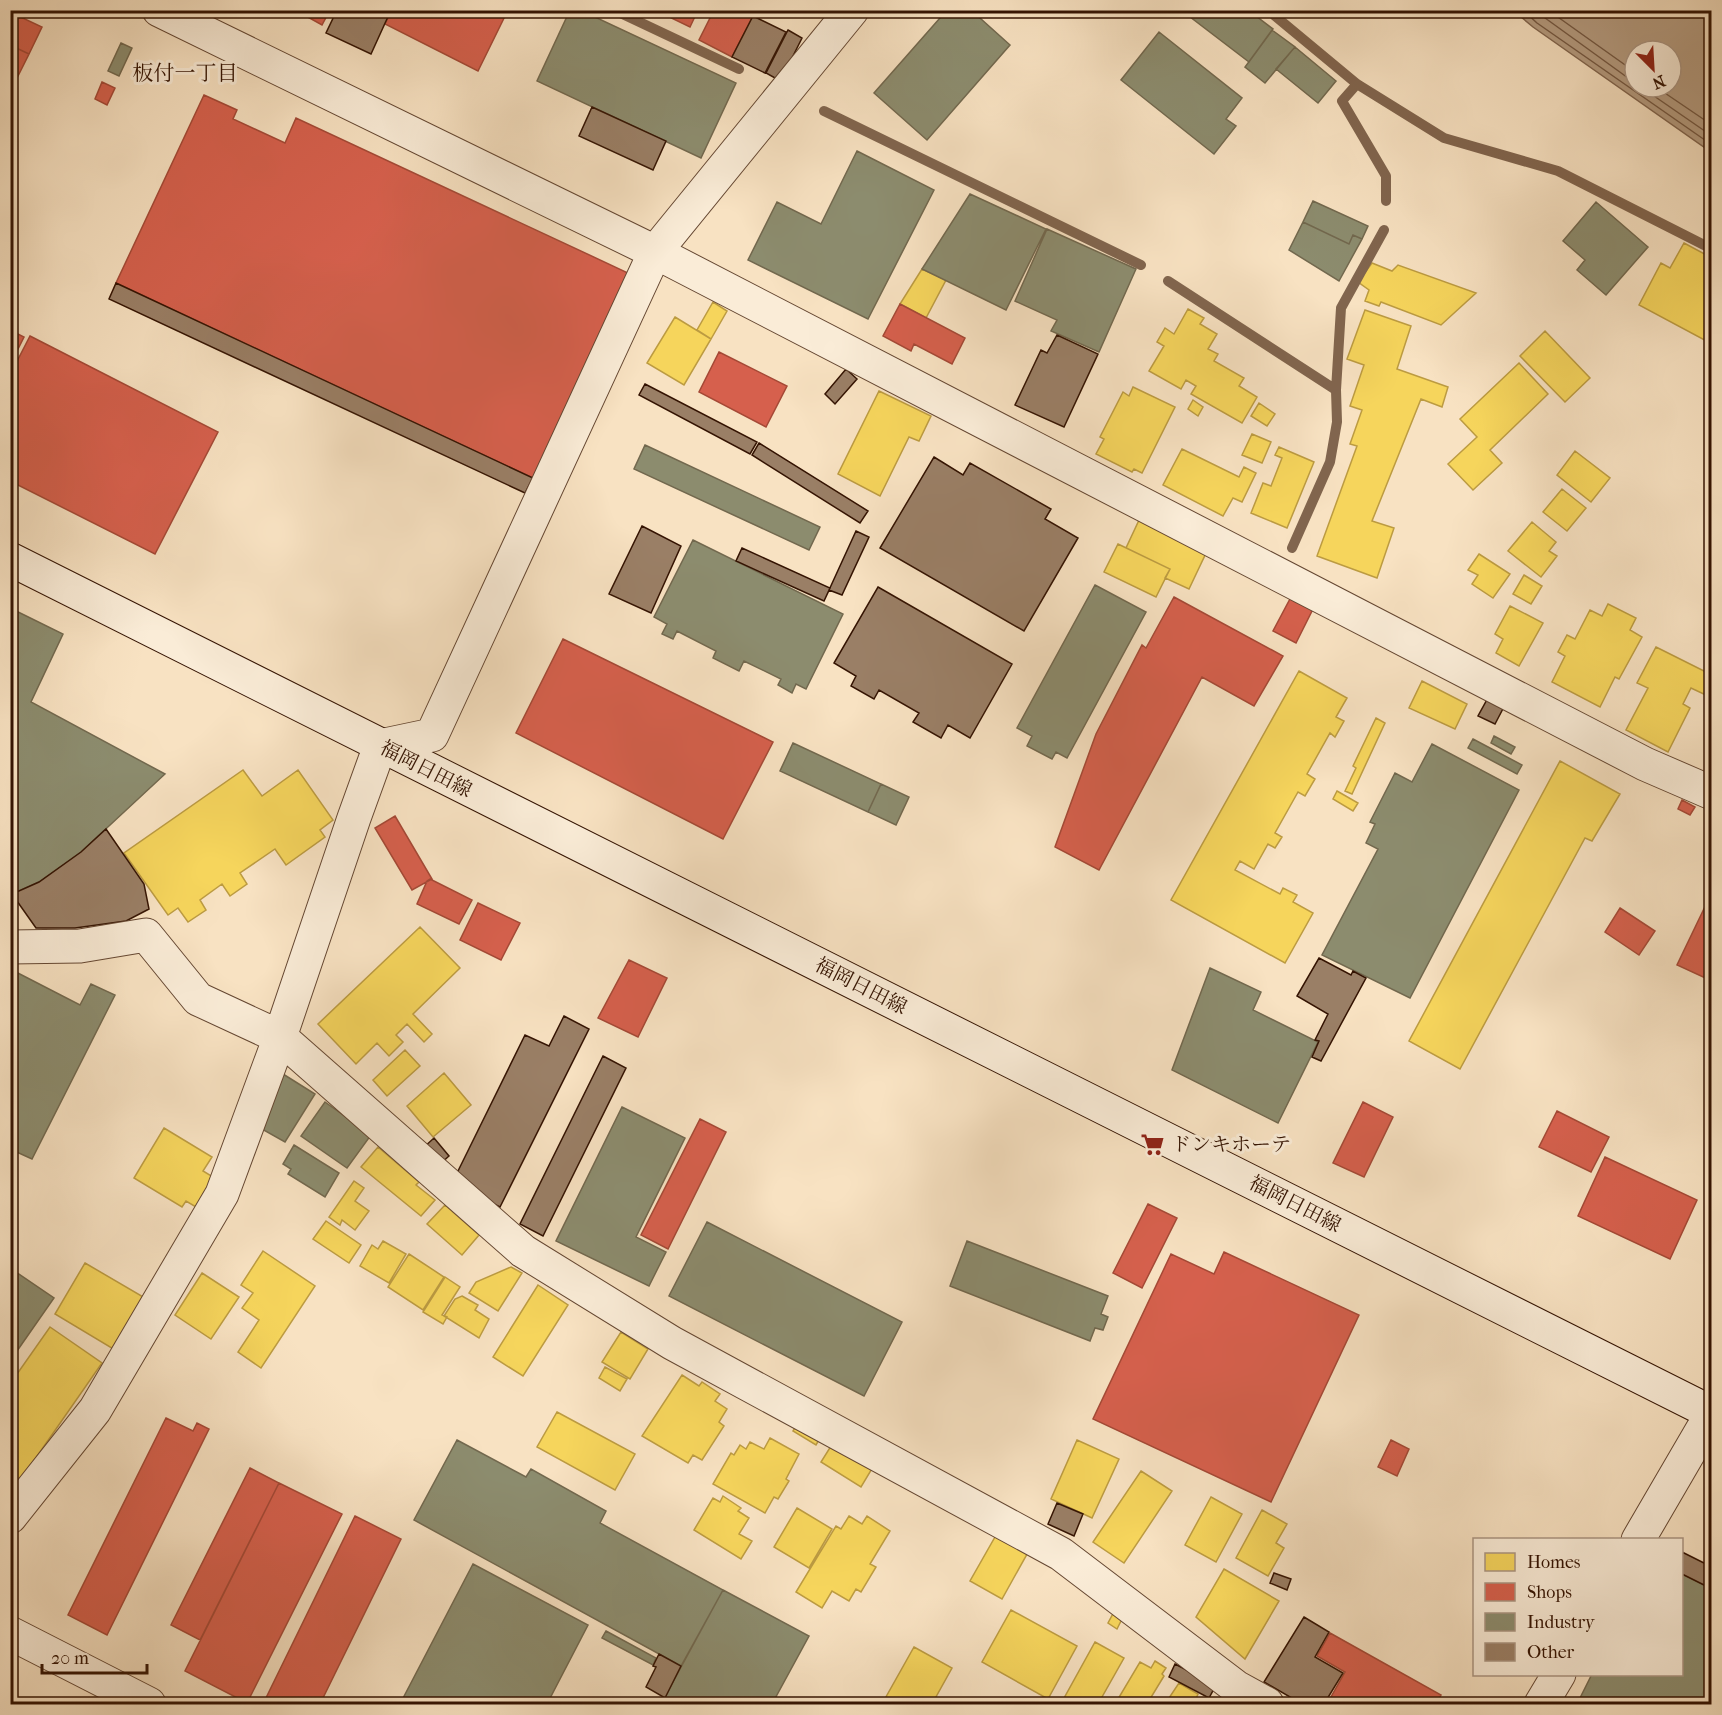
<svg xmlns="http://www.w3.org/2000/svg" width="1722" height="1715" viewBox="0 0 1722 1715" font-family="'IM FELL French Canon','Noto Serif JP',serif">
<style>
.water{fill:#b59c81;stroke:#81654e;stroke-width:1.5;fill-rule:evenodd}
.homes{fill:#f6d55c;stroke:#bc9b41;stroke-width:1.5}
.shops{fill:#d6604d;stroke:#a54936;stroke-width:1.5}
.industry{fill:#8c8c6e;stroke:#72684e;stroke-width:1.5}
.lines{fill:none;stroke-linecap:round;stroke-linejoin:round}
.shore{stroke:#745842;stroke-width:1.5}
.stream{stroke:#81654e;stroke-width:10}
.building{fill:#9a7f66;stroke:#341302;stroke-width:1.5}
.minor-casing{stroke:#654732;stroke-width:35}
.secondary-casing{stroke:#341302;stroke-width:35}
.minor{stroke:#faecd7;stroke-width:33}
.secondary{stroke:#faecd7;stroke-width:33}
.labels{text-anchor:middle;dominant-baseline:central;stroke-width:6;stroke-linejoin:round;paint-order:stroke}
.street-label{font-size:20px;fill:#341302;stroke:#faecd7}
.poi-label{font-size:20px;fill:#341302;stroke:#faecd7;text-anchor:start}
.neighbourhood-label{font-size:21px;fill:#341302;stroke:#faecd7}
</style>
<rect width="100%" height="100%" fill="#f8e2c2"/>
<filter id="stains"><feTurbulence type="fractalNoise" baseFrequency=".00333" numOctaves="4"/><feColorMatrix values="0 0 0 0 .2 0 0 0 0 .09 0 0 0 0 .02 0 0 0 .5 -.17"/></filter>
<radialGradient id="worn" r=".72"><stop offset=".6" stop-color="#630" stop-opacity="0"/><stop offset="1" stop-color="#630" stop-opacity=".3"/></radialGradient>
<!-- water -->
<path class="water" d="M 1514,11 L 1711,11 L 1711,152 L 1533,27 ZM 1635,51 L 1671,51 L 1671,87 L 1635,87 Z"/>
<!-- homes -->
<path class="homes" d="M 1684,243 L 1712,258 L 1712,344 L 1639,305 L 1661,263 L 1670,268 Z
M 1372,263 L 1392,271 L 1398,265 L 1476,293 L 1441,325 L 1381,302 L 1379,306 L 1365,301 L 1369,290 L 1358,282 Z
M 922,269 L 946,280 L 926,318 L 900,304 Z
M 713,302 L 727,311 L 711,339 L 697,330 Z
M 1188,309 L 1204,318 L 1200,324 L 1217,334 L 1208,349 L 1218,354 L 1214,361 L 1244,378 L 1239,386 L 1257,397 L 1242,423 L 1191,394 L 1196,386 L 1186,380 L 1181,389 L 1149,371 L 1164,346 L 1157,342 L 1165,328 L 1174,334 Z
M 1365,310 L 1411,326 L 1397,369 L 1448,387 L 1442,407 L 1421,399 L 1372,521 L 1394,528 L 1377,578 L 1317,556 L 1357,446 L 1350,444 L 1362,410 L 1350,406 L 1364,365 L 1347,359 Z
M 675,317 L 711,339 L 684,385 L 647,363 Z
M 1545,331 L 1590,378 L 1565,402 L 1520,356 Z
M 1519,363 L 1548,394 L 1490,450 L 1502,463 L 1473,490 L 1448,464 L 1477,437 L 1460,419 Z
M 1133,387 L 1175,407 L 1142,473 L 1134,469 L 1132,472 L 1096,454 L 1104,439 L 1100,437 L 1123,392 L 1129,396 Z
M 879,391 L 931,416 L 919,441 L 909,437 L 880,496 L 838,474 Z
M 1193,400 L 1203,407 L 1198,416 L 1188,409 Z
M 1259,403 L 1275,414 L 1267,426 L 1251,416 Z
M 1252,434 L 1271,442 L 1262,463 L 1242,455 Z
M 1279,447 L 1314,462 L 1287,528 L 1251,513 L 1263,483 L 1271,486 L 1282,458 L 1275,455 Z
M 1182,449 L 1239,477 L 1244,467 L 1256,473 L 1242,502 L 1233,498 L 1223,516 L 1163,485 Z
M 1575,451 L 1610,478 L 1591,502 L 1557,475 Z
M 1562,489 L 1586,508 L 1567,531 L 1543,512 Z
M 1140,518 L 1207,551 L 1189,589 L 1165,578 L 1170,569 L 1126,548 Z
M 1532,522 L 1556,542 L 1549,551 L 1557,556 L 1541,577 L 1508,551 Z
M 1118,544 L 1170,569 L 1156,597 L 1104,572 Z
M 1479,554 L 1510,574 L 1493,598 L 1472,584 L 1478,575 L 1468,570 Z
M 1524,575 L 1542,586 L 1531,604 L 1513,594 Z
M 1608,604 L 1636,618 L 1630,630 L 1642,637 L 1619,679 L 1615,677 L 1600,707 L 1552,682 L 1565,656 L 1558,652 L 1567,635 L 1575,639 L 1590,610 L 1602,616 Z
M 1510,606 L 1543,623 L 1519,666 L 1496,653 L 1503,639 L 1495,634 Z
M 1656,647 L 1712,675 L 1712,689 L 1708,696 L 1691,688 L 1683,704 L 1690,708 L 1668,752 L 1626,730 L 1648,688 L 1637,683 Z
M 1299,671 L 1347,698 L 1336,717 L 1344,721 L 1335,737 L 1330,733 L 1307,774 L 1315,779 L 1305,796 L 1298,792 L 1275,833 L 1282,837 L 1275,848 L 1268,844 L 1254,869 L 1240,861 L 1235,870 L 1280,894 L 1283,888 L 1297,895 L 1293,902 L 1313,913 L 1285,963 L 1171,900 Z
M 1422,681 L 1467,704 L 1455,729 L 1409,708 Z
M 1376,718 L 1385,723 L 1352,794 L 1345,791 L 1356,768 L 1353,766 Z
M 1560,761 L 1620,794 L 1592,841 L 1585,838 L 1460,1069 L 1409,1041 Z
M 243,770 L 262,796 L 298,770 L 333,820 L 320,830 L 325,837 L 286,865 L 275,849 L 240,873 L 247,884 L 230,896 L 222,884 L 200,900 L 206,910 L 188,922 L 178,908 L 168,915 L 124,853 Z
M 1337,791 L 1358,803 L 1353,811 L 1333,799 Z
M 420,927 L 460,968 L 413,1014 L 432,1034 L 424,1042 L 407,1024 L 396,1035 L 403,1042 L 389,1056 L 377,1043 L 356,1064 L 318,1024 Z
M 405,1050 L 420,1066 L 387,1096 L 373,1080 Z
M 444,1073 L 471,1105 L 433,1137 L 407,1106 Z
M 164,1128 L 212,1157 L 203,1171 L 213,1177 L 196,1207 L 186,1201 L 182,1207 L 134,1178 Z
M 378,1147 L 419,1182 L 416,1185 L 435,1200 L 421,1216 L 361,1167 Z
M 354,1181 L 364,1188 L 355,1201 L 369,1211 L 355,1230 L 342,1220 L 340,1225 L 329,1217 Z
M 445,1205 L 479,1235 L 462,1255 L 427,1224 Z
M 326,1221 L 361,1245 L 349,1263 L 313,1239 Z
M 383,1241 L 406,1254 L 389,1283 L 360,1266 L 372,1245 L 378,1249 Z
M 263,1251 L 315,1286 L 261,1368 L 238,1352 L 259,1320 L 242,1308 L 253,1293 L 241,1285 Z
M 409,1254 L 444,1277 L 423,1310 L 388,1287 Z
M 85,1263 L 145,1298 L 115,1350 L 55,1314 Z
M 511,1267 L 522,1273 L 498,1311 L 469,1293 L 476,1282 Z
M 202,1273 L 239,1297 L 211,1339 L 175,1315 Z
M 445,1277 L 460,1287 L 442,1315 L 447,1317 L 443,1324 L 423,1312 Z
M 538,1285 L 568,1305 L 523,1376 L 493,1357 Z
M 462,1296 L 478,1305 L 475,1310 L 489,1319 L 479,1338 L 444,1316 L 455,1299 Z
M 50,1327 L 102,1363 L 10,1495 L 10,1384 Z
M 621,1332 L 648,1349 L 630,1379 L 602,1362 Z
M 605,1367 L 627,1379 L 620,1391 L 599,1378 Z
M 682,1375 L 699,1386 L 702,1382 L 720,1394 L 715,1401 L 727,1409 L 719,1422 L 724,1426 L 702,1460 L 693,1455 L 688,1463 L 642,1436 Z
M 557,1412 L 635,1454 L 615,1490 L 537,1447 Z
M 800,1419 L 823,1433 L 816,1445 L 793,1431 Z
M 770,1438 L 799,1454 L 786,1479 L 789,1481 L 778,1499 L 774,1497 L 765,1513 L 713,1484 L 731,1453 L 734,1455 L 740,1445 L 746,1449 L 750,1442 L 764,1449 Z
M 836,1438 L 876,1462 L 861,1487 L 821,1462 Z
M 1077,1440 L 1119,1459 L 1092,1518 L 1051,1499 Z
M 1141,1471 L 1172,1491 L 1124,1563 L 1093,1542 Z
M 723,1496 L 741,1508 L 738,1511 L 749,1518 L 739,1534 L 752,1541 L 741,1559 L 694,1530 L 713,1498 L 720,1502 Z
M 1211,1497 L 1242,1514 L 1216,1562 L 1185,1545 Z
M 797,1508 L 832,1529 L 809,1568 L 774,1547 Z
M 1262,1510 L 1287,1524 L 1276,1543 L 1284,1548 L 1268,1576 L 1236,1558 Z
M 849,1516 L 862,1524 L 867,1516 L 890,1531 L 870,1564 L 876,1567 L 861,1592 L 856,1589 L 849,1601 L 832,1591 L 822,1608 L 796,1592 L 836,1526 L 841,1529 Z
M 999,1530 L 1031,1547 L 1002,1599 L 970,1581 Z
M 1224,1569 L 1279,1601 L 1245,1659 L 1196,1617 Z
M 1116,1608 L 1125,1613 L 1117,1629 L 1108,1623 Z
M 1011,1610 L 1077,1646 L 1048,1699 L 982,1662 Z
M 1095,1642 L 1124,1658 L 1098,1704 L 1071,1704 L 1063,1700 Z
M 914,1647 L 952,1668 L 932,1704 L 882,1704 Z
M 1155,1661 L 1166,1668 L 1162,1674 L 1164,1676 L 1147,1704 L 1115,1704 L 1140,1662 L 1151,1668 Z
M 1179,1683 L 1198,1694 L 1196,1699 L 1205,1704 L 1165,1704 Z"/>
<!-- shops -->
<path class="shops" d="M 295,10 L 330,10 L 322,25 Z
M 392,10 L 508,10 L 478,71 L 385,24 Z
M 667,10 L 698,10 L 690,27 L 665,15 Z
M 714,10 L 763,10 L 759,19 L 753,16 L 732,57 L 699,40 Z
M 10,12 L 42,27 L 29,54 L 10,45 Z
M 10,45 L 29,54 L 10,92 Z
M 102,82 L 115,88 L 107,105 L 95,99 Z
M 204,95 L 237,110 L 233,119 L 285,143 L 296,118 L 628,273 L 533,478 L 116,283 Z
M 900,304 L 965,338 L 952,364 L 914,344 L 911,351 L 883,336 Z
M 10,330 L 24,337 L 10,365 Z
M 30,336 L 218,432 L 155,554 L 10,481 L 10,375 Z
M 719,352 L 787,386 L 766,427 L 699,392 Z
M 1174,597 L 1283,656 L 1254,706 L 1202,677 L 1099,870 L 1055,847 L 1096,734 L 1142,645 L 1146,648 Z
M 1291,597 L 1313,609 L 1296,643 L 1273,631 Z
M 563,639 L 773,742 L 723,839 L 516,733 Z
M 1682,800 L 1695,807 L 1690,815 L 1678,809 Z
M 395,816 L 432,879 L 412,890 L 375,828 Z
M 430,879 L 472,900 L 459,924 L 417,904 L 427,881 Z
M 1712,892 L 1712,981 L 1677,965 Z
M 478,903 L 520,923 L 501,960 L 460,940 Z
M 1620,908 L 1655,931 L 1639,955 L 1605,932 Z
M 629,960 L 667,978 L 638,1037 L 598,1018 Z
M 1363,1102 L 1393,1117 L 1364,1177 L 1333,1163 Z
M 1557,1111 L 1609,1137 L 1591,1172 L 1539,1147 Z
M 700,1119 L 726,1132 L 668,1249 L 641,1235 Z
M 1605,1157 L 1697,1200 L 1670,1259 L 1578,1216 Z
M 1148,1204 L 1177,1218 L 1142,1288 L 1113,1273 Z
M 1224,1252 L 1359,1315 L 1271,1502 L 1093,1419 L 1171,1254 L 1214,1274 Z
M 166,1418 L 193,1431 L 197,1423 L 209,1429 L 107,1635 L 68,1615 Z
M 1391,1440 L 1409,1449 L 1397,1476 L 1378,1467 Z
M 250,1468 L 279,1483 L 200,1640 L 171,1625 Z
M 279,1483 L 342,1514 L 247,1703 L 185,1671 Z
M 355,1516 L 401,1539 L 320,1704 L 263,1704 Z
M 1330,1633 L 1441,1695 L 1436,1704 L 1327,1704 L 1345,1672 L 1317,1656 Z"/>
<!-- industry -->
<path class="industry" d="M 570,10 L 580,10 L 736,83 L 701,158 L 537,81 Z
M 947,10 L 971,10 L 1010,45 L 927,140 L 874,93 Z
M 1181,10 L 1248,10 L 1273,29 L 1249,62 Z
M 1272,30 L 1295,47 L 1265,83 L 1245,67 Z
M 1159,32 L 1242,98 L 1226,119 L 1236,126 L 1214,154 L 1121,80 Z
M 121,43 L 132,48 L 119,76 L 108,71 Z
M 1295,47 L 1336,81 L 1318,103 L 1276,69 Z
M 857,151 L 934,190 L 868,319 L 748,260 L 777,202 L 821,224 Z
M 970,194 L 1046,229 L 1006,310 L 922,269 Z
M 1313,201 L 1368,226 L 1362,239 L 1353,235 L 1349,244 L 1303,222 Z
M 1596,202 L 1648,247 L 1606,295 L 1577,270 L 1585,260 L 1563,241 Z
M 1303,222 L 1349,244 L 1353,235 L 1362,239 L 1339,281 L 1289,250 Z
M 1047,229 L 1136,269 L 1099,352 L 1051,331 L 1057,320 L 1015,301 Z
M 645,445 L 820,527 L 809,550 L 634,469 Z
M 693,540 L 843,614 L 806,689 L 796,684 L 792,693 L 778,685 L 781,679 L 744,661 L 739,671 L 713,658 L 716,651 L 677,631 L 673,639 L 662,634 L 667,624 L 654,617 Z
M 1095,585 L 1146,612 L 1067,758 L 1056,752 L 1052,759 L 1027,746 L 1032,736 L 1017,728 Z
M 10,608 L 63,634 L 31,702 L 165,774 L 81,852 L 39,882 L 10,895 Z
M 1494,736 L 1515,747 L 1511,754 L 1491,743 Z
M 1473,739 L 1522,765 L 1517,774 L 1468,748 Z
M 793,743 L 881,784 L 868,812 L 780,771 Z
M 1432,744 L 1519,790 L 1410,998 L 1322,955 L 1378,849 L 1366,843 L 1375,824 L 1370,822 L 1395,773 L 1412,782 Z
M 881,784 L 909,797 L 896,825 L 868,812 Z
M 1210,968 L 1261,992 L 1253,1010 L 1318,1042 L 1278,1123 L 1172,1070 Z
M 12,970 L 80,1005 L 91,984 L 115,995 L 32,1159 L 10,1149 Z
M 283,1074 L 315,1094 L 285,1142 L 260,1128 Z
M 325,1102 L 371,1135 L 347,1168 L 301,1136 Z
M 622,1107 L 685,1138 L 636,1237 L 666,1252 L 649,1286 L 556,1241 Z
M 294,1145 L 339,1173 L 325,1197 L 288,1174 L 291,1169 L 283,1164 Z
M 707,1222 L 902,1322 L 864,1396 L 669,1296 Z
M 967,1241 L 1108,1296 L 1101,1314 L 1108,1317 L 1103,1330 L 1095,1328 L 1090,1341 L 950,1286 Z
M 10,1268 L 54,1298 L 10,1361 Z
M 457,1440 L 526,1477 L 531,1469 L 606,1511 L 600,1523 L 723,1590 L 681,1666 L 414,1520 Z
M 473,1564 L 588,1625 L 547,1704 L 400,1704 Z
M 1682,1574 L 1712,1589 L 1712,1704 L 1577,1704 L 1592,1674 L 1682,1674 Z
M 723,1590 L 809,1636 L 772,1704 L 661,1704 Z
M 606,1631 L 656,1658 L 653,1665 L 602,1638 Z"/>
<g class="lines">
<!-- shore -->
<path class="shore" d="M 1523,10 L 1537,23 L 1712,145
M 1534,10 L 1635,83
M 1548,10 L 1635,72
M 1641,87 L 1712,136
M 1656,87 L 1712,125"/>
<!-- stream -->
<path class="stream" d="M 614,10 L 739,69
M 1268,10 L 1357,84 L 1444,138 L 1558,171 L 1712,249
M 1357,84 L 1342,101 L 1386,176 L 1386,201
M 824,111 L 1141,265
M 1168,281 L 1336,390
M 1292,548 L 1330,462 L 1337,422 L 1336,390 L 1341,308 L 1384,230"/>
</g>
<!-- building -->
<path class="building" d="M 337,10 L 391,10 L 371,54 L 326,33 Z
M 753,16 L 786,32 L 765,73 L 732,57 Z
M 788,30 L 802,38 L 786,70 L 784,83 L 766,73 Z
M 592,107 L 666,141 L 653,170 L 579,136 Z
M 116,283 L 533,478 L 525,493 L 109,299 Z
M 1057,335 L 1098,354 L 1064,427 L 1015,405 L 1041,350 L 1047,353 Z
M 846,369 L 857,379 L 835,404 L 825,394 Z
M 645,384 L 757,442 L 750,454 L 639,395 Z
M 759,443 L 868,511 L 860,523 L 752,455 Z
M 934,457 L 963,475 L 970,463 L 1051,509 L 1045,519 L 1078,538 L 1024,631 L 880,548 Z
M 642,526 L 681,546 L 651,613 L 609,594 Z
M 856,531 L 869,537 L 842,595 L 829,590 Z
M 742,548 L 830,588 L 824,601 L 736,561 Z
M 878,587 L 1012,664 L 970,738 L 948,725 L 941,738 L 913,722 L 919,713 L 879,690 L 874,699 L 851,686 L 856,676 L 834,663 Z
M 1489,696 L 1506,703 L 1495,724 L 1478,716 Z
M 106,829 L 144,884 L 149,909 L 126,921 L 75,928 L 36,928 L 12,894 L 39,882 L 81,852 Z
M 1319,958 L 1351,975 L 1353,971 L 1366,978 L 1321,1061 L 1312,1057 L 1319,1041 L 1315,1040 L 1328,1014 L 1297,996 Z
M 564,1016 L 589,1029 L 500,1207 L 461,1188 L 457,1173 L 525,1035 L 549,1046 Z
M 603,1056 L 626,1068 L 543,1236 L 520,1224 Z
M 434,1138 L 449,1156 L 438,1166 L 423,1148 Z
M 1057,1503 L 1083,1514 L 1074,1536 L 1048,1524 Z
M 1682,1552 L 1712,1567 L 1712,1589 L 1682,1574 Z
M 1274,1573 L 1291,1579 L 1287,1590 L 1270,1583 Z
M 1304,1617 L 1329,1632 L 1315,1657 L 1343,1673 L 1324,1704 L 1302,1704 L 1264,1682 Z
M 659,1654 L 681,1666 L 665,1698 L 646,1687 L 656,1667 L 653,1666 Z
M 1175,1664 L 1216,1685 L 1209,1698 L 1169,1677 Z"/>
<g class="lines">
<defs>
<path id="minor" d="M 159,10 L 655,252 L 1645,764 L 1712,793
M 10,947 L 80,946 L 146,935 L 198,999 L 280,1037 L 523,1251 L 672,1343 L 1061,1554 L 1236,1687 L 1267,1704
M 10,1517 L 95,1410 L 222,1194 L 280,1037 L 354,818 L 380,746 L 432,735 L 655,252 L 852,10
M 1638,1540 L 1712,1413
M 10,1633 L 149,1704
M 1541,1704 L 1559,1674"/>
<path id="secondary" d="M 10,559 L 1712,1413"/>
</defs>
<!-- minor casing -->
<use href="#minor" class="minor-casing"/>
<!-- secondary casing -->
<use href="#secondary" class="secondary-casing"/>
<!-- minor -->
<use href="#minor" class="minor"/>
<!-- secondary -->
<use href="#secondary" class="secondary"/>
</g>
<!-- icons -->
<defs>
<symbol id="supermarket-bare" viewBox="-9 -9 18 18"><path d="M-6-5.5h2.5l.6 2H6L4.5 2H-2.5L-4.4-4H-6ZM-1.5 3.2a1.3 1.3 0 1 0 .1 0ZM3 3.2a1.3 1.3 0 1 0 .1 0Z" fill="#8f2418" stroke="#faecd7" stroke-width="2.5" paint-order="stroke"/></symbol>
</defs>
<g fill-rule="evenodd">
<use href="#supermarket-bare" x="1136" y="1128" width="33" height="33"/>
</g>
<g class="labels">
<!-- street labels -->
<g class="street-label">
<text transform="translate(426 769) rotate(27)">福岡日田線</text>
<text transform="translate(861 986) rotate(27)">福岡日田線</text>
<text transform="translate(1295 1204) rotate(27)">福岡日田線</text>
</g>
<!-- poi labels -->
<g class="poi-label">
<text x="1171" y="1144">ドンキホーテ</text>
</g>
<!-- neighbourhood labels -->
<g class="neighbourhood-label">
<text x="185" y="73">板付一丁目</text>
</g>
</g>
<!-- margin -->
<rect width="1722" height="1715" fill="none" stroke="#f8e2c2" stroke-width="36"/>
<rect x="12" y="12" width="1698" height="1691" fill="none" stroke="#341302" stroke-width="3"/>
<rect x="18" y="18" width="1686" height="1679" fill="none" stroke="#341302" stroke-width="1.5"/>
<!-- legend -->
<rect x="1473" y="1538" width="210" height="138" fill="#faecd7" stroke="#ab9582" stroke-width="1.5"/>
<rect x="1485" y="1553" width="30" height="18" fill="#f6d55c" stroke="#ab9582" stroke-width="1.5"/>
<text x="1527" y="1568" font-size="18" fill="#341302">Homes</text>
<rect x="1485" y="1583" width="30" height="18" fill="#d6604d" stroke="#ab9582" stroke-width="1.5"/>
<text x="1527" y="1598" font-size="18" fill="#341302">Shops</text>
<rect x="1485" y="1613" width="30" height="18" fill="#8c8c6e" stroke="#ab9582" stroke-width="1.5"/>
<text x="1527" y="1628" font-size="18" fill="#341302">Industry</text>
<rect x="1485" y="1643" width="30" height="18" fill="#9a7f66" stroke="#ab9582" stroke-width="1.5"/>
<text x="1527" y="1658" font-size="18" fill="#341302">Other</text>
<!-- north arrow -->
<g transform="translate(1653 69) rotate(156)"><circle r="28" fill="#faecd7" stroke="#ab9582" stroke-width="1.5"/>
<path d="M0-4.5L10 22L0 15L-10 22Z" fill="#8f2418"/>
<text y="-9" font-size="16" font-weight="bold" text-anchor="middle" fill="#341302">N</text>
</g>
<!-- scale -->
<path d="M42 1664v9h105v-9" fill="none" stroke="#341302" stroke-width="3"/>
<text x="51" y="1664" font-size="18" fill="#341302" stroke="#faecd7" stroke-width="4.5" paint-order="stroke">20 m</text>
<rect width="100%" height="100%" filter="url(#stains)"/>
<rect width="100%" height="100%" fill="url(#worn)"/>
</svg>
